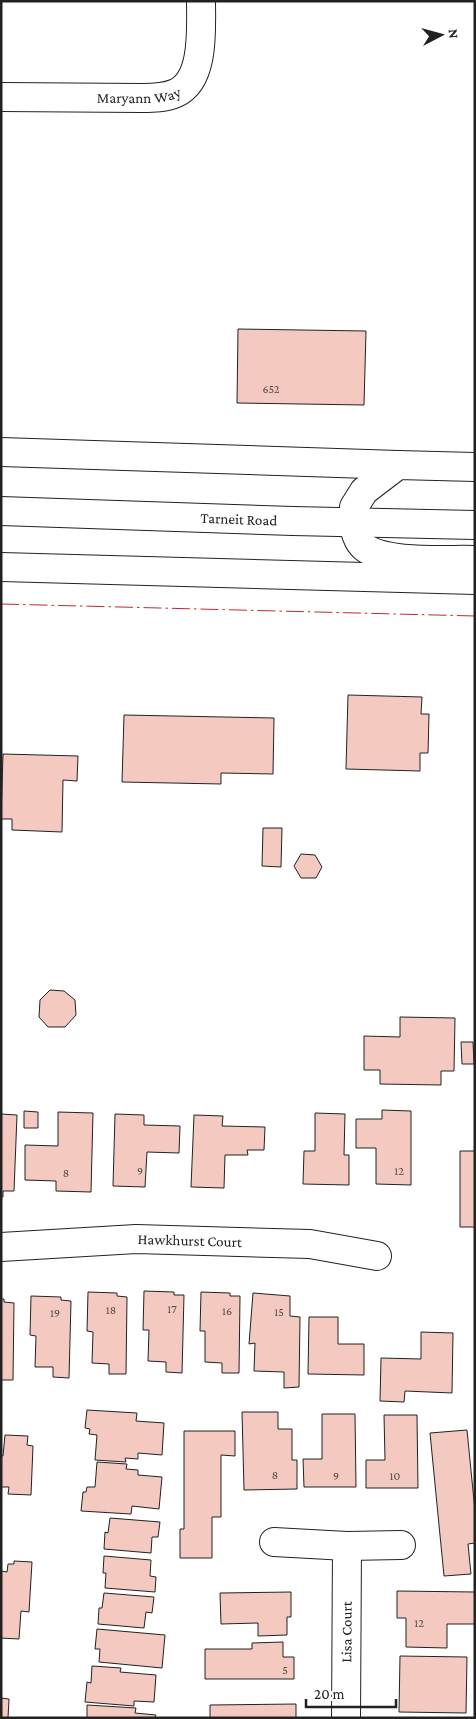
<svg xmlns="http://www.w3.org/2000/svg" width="476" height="1719" viewBox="0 0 476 1719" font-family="'Crimson Pro',serif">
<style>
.building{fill:#f3c9c0;stroke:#222}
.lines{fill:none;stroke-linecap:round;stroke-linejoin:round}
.street-casing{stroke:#222;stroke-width:30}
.secondary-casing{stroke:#222;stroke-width:30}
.street{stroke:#fff;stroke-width:28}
.secondary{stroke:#fff;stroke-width:28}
.power{stroke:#c62828;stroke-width:1;stroke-dasharray:18 4 2.5 4;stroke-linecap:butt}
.labels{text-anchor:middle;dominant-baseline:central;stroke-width:4;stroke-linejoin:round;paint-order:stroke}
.number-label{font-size:12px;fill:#564c4a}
.street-label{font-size:15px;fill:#222;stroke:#fff}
</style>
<rect width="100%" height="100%" fill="#fff"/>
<!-- building -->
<path class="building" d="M 238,329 L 366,331 L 364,405 L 237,403 Z
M 348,695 L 422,697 L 421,714 L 429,714 L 428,753 L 420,753 L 420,771 L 346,769 Z
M 124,715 L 274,718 L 273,774 L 221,773 L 221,784 L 122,782 Z
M 3,754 L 78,756 L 77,781 L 63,780 L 62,832 L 12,830 L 12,819 L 1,819 Z
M 263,828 L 282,828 L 281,867 L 262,866 Z
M 301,854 L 315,855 L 322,867 L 316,878 L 301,878 L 294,866 Z
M 50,990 L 64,991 L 75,1000 L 76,1015 L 65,1027 L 48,1027 L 39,1017 L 40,1000 Z
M 400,1017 L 455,1018 L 454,1071 L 441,1071 L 441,1085 L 380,1084 L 380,1070 L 364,1070 L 364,1036 L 400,1037 Z
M 461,1042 L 473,1042 L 474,1064 L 462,1064 Z
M 382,1110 L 411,1111 L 411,1185 L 376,1184 L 376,1148 L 356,1148 L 356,1119 L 382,1119 Z
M 24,1111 L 38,1112 L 38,1128 L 24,1128 Z
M 58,1112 L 93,1113 L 91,1192 L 56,1191 L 56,1181 L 25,1180 L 25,1145 L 58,1146 Z
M 315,1113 L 345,1114 L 344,1155 L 349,1155 L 349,1185 L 303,1184 L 304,1151 L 315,1151 Z
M 1,1114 L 17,1115 L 14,1191 L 3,1191 L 3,1197 L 1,1197 Z
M 115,1114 L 144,1115 L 144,1125 L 180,1126 L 179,1153 L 147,1152 L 145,1187 L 113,1186 Z
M 194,1115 L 223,1116 L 222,1126 L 265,1127 L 264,1150 L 247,1150 L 248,1155 L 225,1155 L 224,1188 L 191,1187 Z
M 460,1151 L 475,1151 L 475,1227 L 460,1227 Z
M 144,1291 L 174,1292 L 174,1295 L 184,1295 L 182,1373 L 166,1372 L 166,1362 L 148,1361 L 149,1330 L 143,1330 Z
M 88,1292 L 117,1293 L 117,1296 L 127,1297 L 126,1374 L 109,1374 L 109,1364 L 92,1363 L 93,1332 L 87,1331 Z
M 201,1292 L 230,1293 L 230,1296 L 240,1296 L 239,1373 L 222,1373 L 222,1363 L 205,1362 L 205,1331 L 200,1331 Z
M 253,1293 L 290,1296 L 290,1316 L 300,1317 L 299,1387 L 284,1388 L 284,1372 L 254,1371 L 255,1343 L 249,1344 Z
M 31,1296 L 61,1297 L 61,1300 L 71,1301 L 69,1378 L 53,1377 L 53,1367 L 35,1367 L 36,1336 L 30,1335 Z
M 1,1299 L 4,1299 L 4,1302 L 14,1303 L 13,1380 L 1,1380 Z
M 309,1317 L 338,1317 L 338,1344 L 364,1344 L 364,1375 L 308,1374 Z
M 421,1332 L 453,1333 L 452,1393 L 405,1391 L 404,1402 L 380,1401 L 381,1358 L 421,1359 Z
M 87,1410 L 137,1413 L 136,1421 L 164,1423 L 162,1455 L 138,1453 L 138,1459 L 125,1458 L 126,1462 L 95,1460 L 97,1435 L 89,1434 L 90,1429 L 85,1428 Z
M 242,1412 L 278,1412 L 278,1429 L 292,1429 L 292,1460 L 297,1460 L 297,1489 L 244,1490 Z
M 322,1414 L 355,1414 L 356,1487 L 304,1487 L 303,1459 L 322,1459 Z
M 384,1415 L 417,1415 L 418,1488 L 366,1488 L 366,1460 L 385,1460 Z
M 467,1430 L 475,1511 L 475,1543 L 468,1544 L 471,1574 L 444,1576 L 430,1433 Z
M 184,1431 L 235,1431 L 235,1456 L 221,1455 L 221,1517 L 212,1517 L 212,1558 L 180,1558 L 180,1529 L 184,1529 Z
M 5,1435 L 28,1436 L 27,1445 L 33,1446 L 31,1495 L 8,1494 L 9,1487 L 1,1487 L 1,1456 L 3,1456 Z
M 97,1462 L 127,1464 L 126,1469 L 138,1470 L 138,1475 L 162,1477 L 159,1509 L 132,1506 L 131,1514 L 81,1511 L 83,1492 L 86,1492 L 87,1487 L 95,1487 Z
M 110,1518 L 160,1522 L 158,1537 L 152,1537 L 151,1553 L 104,1549 L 105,1532 L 108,1533 Z
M 104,1556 L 151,1560 L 150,1576 L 156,1577 L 155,1592 L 105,1588 L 106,1573 L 103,1573 Z
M 14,1561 L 32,1562 L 29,1612 L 21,1611 L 19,1639 L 1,1638 L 1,1571 L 7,1572 L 8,1564 L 14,1564 Z
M 397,1591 L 475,1592 L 475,1624 L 447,1624 L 447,1648 L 406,1647 L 406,1618 L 397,1618 Z
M 291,1592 L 291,1617 L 287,1617 L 287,1635 L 258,1636 L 258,1623 L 221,1624 L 220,1593 Z
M 104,1593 L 154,1597 L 152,1613 L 146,1612 L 144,1628 L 98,1624 L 99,1608 L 102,1608 Z
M 97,1629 L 165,1635 L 162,1668 L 99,1662 L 100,1649 L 95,1649 Z
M 283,1642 L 283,1657 L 294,1657 L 294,1679 L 205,1679 L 205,1649 L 252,1649 L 252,1643 Z
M 400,1656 L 467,1657 L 466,1713 L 399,1712 Z
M 92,1666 L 121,1668 L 120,1672 L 156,1675 L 154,1702 L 134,1701 L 134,1706 L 85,1702 L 87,1682 L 91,1683 Z
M 1,1698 L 9,1699 L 8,1718 L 1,1718 Z
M 296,1704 L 296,1718 L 210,1718 L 210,1705 Z
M 87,1705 L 136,1708 L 135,1713 L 156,1715 L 155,1718 L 87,1718 Z"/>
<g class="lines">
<defs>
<g id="street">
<path id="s1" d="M 1,97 L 142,98 C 153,98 165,98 176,93 C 205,80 201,28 201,1"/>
<path d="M 1,452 L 398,465"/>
<path d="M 353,522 L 354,507 L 364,491 L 398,465 L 475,467"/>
<path id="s2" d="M 1,1247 L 136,1239 L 310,1244 L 377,1256"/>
<path d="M 274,1542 L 347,1546 L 401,1545"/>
<path id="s3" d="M 346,1718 L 347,1546"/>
</g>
<g id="secondary">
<path id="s4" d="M 1,511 L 293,521 L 475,525"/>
<path d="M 353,522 C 355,531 357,541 364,547 C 385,564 447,559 475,560"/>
<path d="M 1,567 L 475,580"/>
</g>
</defs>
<!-- street casing -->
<use href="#street" class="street-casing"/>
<!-- secondary casing -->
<use href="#secondary" class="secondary-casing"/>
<!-- street -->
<use href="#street" class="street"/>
<!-- secondary -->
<use href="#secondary" class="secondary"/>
<!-- power -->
<path class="power" d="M 1,604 L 475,616"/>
</g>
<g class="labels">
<!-- number labels -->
<g class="number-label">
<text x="271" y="389">652</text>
<text x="140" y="1171">9</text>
<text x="399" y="1171">12</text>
<text x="66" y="1173">8</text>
<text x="172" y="1309">17</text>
<text x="111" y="1310">18</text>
<text x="227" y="1311">16</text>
<text x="279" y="1312">15</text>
<text x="55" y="1313">19</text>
<text x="275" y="1475">8</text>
<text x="336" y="1476">9</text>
<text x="395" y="1476">10</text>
<text x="419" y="1623">12</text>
<text x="285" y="1670">5</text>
</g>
<!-- street labels -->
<g class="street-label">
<text stroke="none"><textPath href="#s1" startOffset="138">Maryann Way</textPath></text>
<text stroke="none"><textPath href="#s4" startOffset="238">Tarneit Road</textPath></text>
<text stroke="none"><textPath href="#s2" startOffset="189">Hawkhurst Court</textPath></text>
<text stroke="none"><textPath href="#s3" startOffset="86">Lisa Court</textPath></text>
</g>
</g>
<!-- border -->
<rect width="476" height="1719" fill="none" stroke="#222222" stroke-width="5"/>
<!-- north arrow -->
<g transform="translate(441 35) rotate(84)" stroke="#ffffff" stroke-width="4" paint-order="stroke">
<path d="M0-4L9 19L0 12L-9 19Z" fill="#222222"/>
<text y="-8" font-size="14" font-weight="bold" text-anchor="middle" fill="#222222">N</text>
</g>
<!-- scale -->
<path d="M306 1699v8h90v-8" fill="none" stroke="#222222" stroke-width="2.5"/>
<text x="314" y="1699" font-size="15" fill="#222222" stroke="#ffffff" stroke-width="4" paint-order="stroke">20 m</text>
</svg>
